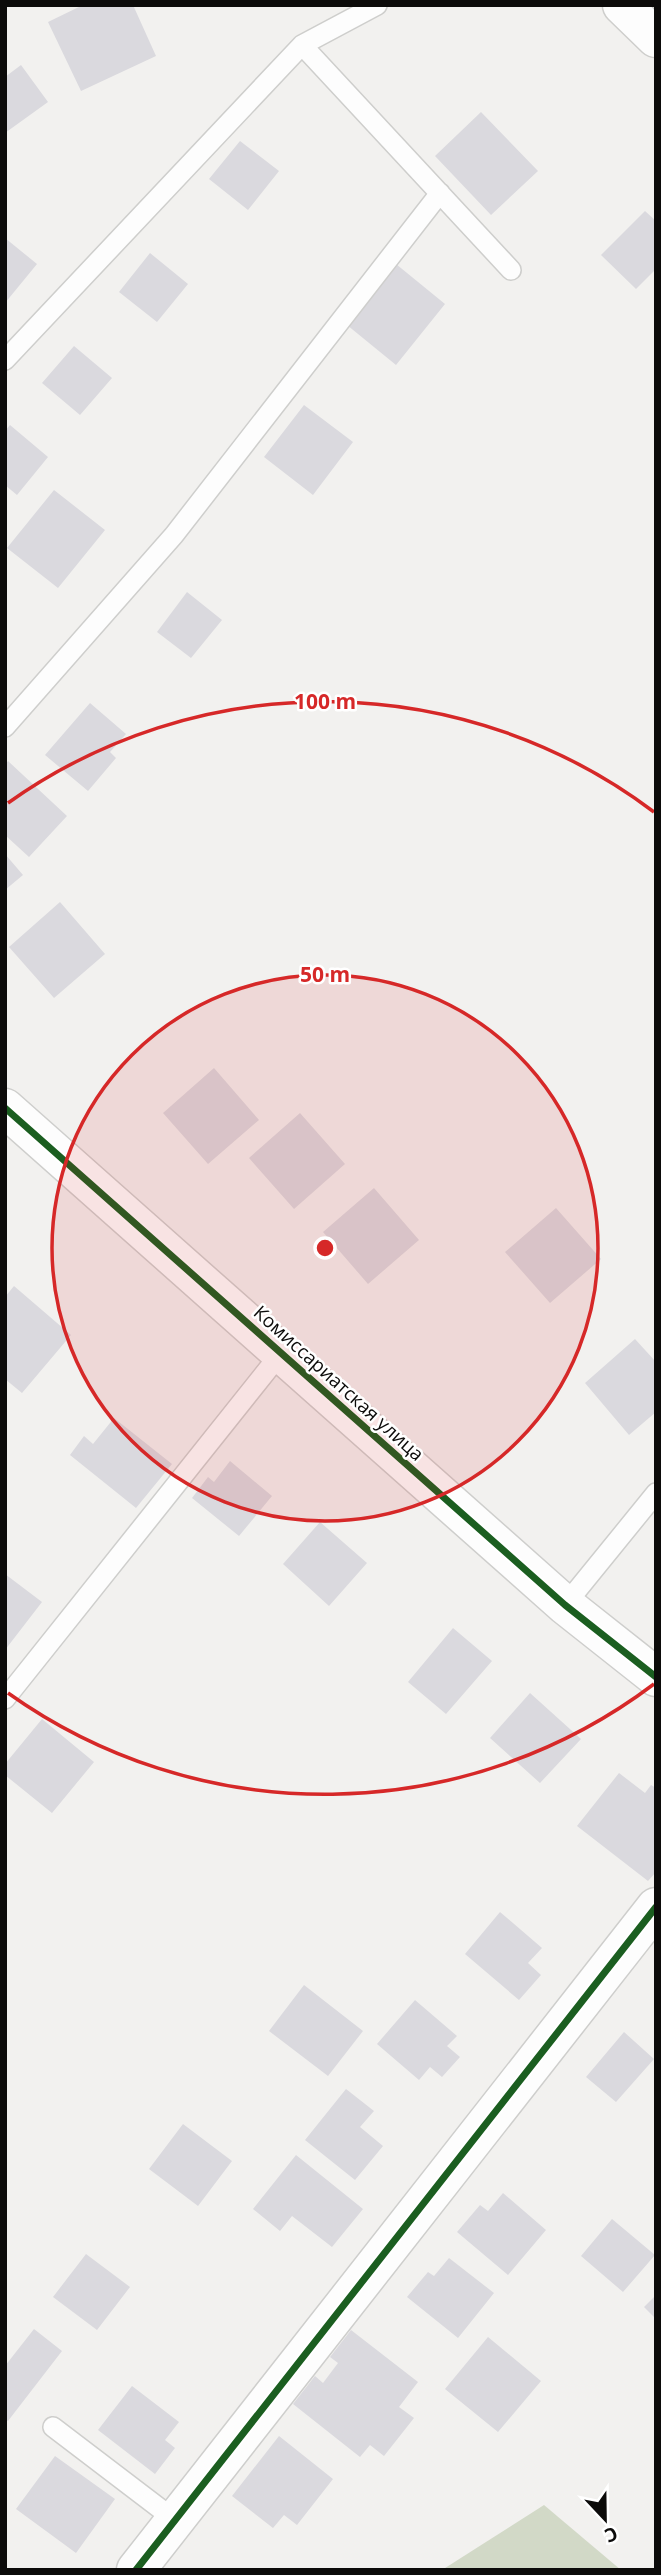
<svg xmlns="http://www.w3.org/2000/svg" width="661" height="2575" viewBox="0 0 661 2575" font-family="'Open Sans',sans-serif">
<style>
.forest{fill:#d2d9c7}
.building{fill:#dad9de}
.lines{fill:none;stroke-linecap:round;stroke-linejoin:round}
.service-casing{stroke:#cececc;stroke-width:22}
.minor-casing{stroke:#cececc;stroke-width:41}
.service{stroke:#fdfdfd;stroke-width:19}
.minor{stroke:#fdfdfd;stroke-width:38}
.cycleway-casing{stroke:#fff;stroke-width:11}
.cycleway{stroke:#1b5e20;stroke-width:7}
.ring{fill:none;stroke:#d62828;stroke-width:3.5}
.labels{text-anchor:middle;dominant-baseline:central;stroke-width:5;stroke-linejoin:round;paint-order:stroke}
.street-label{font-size:19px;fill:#0c0b0a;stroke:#fff}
.centre{fill:#d62828;stroke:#fff;stroke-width:3.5}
.ring-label{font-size:21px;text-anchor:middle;font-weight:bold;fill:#d62828;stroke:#fff;stroke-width:5;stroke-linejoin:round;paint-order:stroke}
</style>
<rect width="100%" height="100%" fill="#f2f1ef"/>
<!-- forest -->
<path class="forest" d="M 544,2505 L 621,2570 L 442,2570 Z"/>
<!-- building -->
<path class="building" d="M 83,5 L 133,5 L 156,56 L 81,91 L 48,22 Z
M 21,65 L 48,102 L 5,133 L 5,77 Z
M 481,112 L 538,171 L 491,215 L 435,156 Z
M 240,141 L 279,171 L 248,210 L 209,179 Z
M 645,211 L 656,221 L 656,269 L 636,289 L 601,255 Z
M 5,238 L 37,264 L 5,303 Z
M 150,253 L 188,284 L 157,322 L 119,292 Z
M 396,264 L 445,304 L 396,365 L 347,325 Z
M 74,346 L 112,378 L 80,415 L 42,383 Z
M 304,405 L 353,442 L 313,495 L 264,457 Z
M 10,425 L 48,457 L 17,495 L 5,485 L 5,431 Z
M 54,490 L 105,530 L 58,588 L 7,548 Z
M 187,592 L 222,620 L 191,658 L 157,632 Z
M 90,703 L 126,734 L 110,752 L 116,758 L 88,791 L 45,755 Z
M 8,761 L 67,816 L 29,857 L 5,835 L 5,765 Z
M 5,854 L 23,875 L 5,890 Z
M 60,902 L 105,954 L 54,998 L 9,947 Z
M 214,1068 L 259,1120 L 208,1164 L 163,1113 Z
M 300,1113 L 345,1164 L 294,1209 L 249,1158 Z
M 374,1188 L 419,1240 L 368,1284 L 323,1232 Z
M 556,1208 L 601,1259 L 550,1303 L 505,1252 Z
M 14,1286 L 71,1335 L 22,1393 L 5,1379 L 5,1297 Z
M 635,1339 L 656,1362 L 656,1412 L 629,1435 L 585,1383 Z
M 114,1418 L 172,1464 L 136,1508 L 70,1455 L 84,1436 L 93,1444 Z
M 230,1461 L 272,1496 L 239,1536 L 192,1498 L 208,1477 L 214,1482 Z
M 320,1522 L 367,1563 L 329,1606 L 283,1564 Z
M 5,1574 L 42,1602 L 5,1650 Z
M 453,1628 L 492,1661 L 446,1714 L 408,1682 Z
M 530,1693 L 581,1739 L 540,1783 L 490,1738 Z
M 42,1719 L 94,1762 L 52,1813 L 5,1775 L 5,1764 Z
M 619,1773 L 645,1793 L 651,1785 L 656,1788 L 656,1872 L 648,1881 L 577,1826 Z
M 500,1912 L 542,1948 L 528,1963 L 541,1975 L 519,2000 L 465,1954 Z
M 304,1985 L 363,2031 L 328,2076 L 269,2031 Z
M 415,2000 L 457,2036 L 447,2046 L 460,2057 L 442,2077 L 430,2067 L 419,2080 L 377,2044 Z
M 624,2032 L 654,2059 L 616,2102 L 586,2077 Z
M 346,2089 L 374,2111 L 360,2127 L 383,2146 L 355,2180 L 305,2140 Z
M 183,2124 L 232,2161 L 198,2206 L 149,2169 Z
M 296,2155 L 363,2209 L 332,2247 L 292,2216 L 280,2231 L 253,2209 Z
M 503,2193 L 546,2230 L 508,2275 L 457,2232 L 480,2205 L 488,2211 Z
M 612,2219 L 655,2255 L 623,2292 L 581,2256 Z
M 86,2254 L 130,2287 L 97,2330 L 53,2297 Z
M 449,2258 L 494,2293 L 458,2338 L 407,2297 L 428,2272 L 434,2276 Z
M 656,2295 L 656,2319 L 644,2307 Z
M 34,2329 L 62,2351 L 8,2421 L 5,2419 L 5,2366 Z
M 351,2330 L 418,2382 L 399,2407 L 414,2418 L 384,2456 L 370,2445 L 360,2457 L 293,2404 L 315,2376 L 323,2383 L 338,2363 L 330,2357 Z
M 488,2337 L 541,2381 L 498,2432 L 445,2389 Z
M 132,2386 L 179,2422 L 165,2440 L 175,2448 L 155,2474 L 98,2430 Z
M 279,2436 L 333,2479 L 297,2525 L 284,2515 L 273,2528 L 232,2496 Z
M 55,2456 L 115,2499 L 76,2553 L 16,2509 Z"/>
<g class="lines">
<defs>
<path id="service" d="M 302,45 L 511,270
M 5,360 L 302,45 L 377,5
M 5,727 L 174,535 L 440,193
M 565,1605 L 656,1493
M 5,1699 L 281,1353
M 53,2427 L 175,2520"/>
<path id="minor" d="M 622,5 L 656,38
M 5,1108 L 565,1605 L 656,1677
M 136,2570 L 656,1907"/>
</defs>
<!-- service casing -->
<use href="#service" class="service-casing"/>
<!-- minor casing -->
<use href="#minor" class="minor-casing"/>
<!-- service -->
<use href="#service" class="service"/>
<!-- minor -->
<use href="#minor" class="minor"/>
<defs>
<path id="cycleway" d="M 5,1108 L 565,1605 L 656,1677
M 136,2570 L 656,1907"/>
</defs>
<!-- cycleway casing -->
<use href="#cycleway" class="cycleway-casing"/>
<!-- cycleway -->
<use href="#cycleway" class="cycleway"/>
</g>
<!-- distance rings -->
<circle cx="325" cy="1248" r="273" fill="#d62828" fill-opacity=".12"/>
<g class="ring">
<circle cx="325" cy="1248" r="273"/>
<path d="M654 1684A546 546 0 0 1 8 1693M8 803A546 546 0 0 1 654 812"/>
</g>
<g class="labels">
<!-- street labels -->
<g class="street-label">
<text transform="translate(339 1383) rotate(42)">Комиссариатская улица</text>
</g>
</g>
<circle cx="325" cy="1248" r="10" class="centre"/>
<g class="ring-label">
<text x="325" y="709">100 m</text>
<text x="325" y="982">50 m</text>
</g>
<!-- border -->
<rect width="661" height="2575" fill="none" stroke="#0c0b0a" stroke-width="14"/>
<!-- north arrow -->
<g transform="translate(605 2519) rotate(158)" stroke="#ffffff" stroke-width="5" paint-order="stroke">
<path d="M0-5L12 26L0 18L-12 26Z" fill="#0c0b0a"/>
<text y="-10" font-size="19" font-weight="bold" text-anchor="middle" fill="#0c0b0a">С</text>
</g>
</svg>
